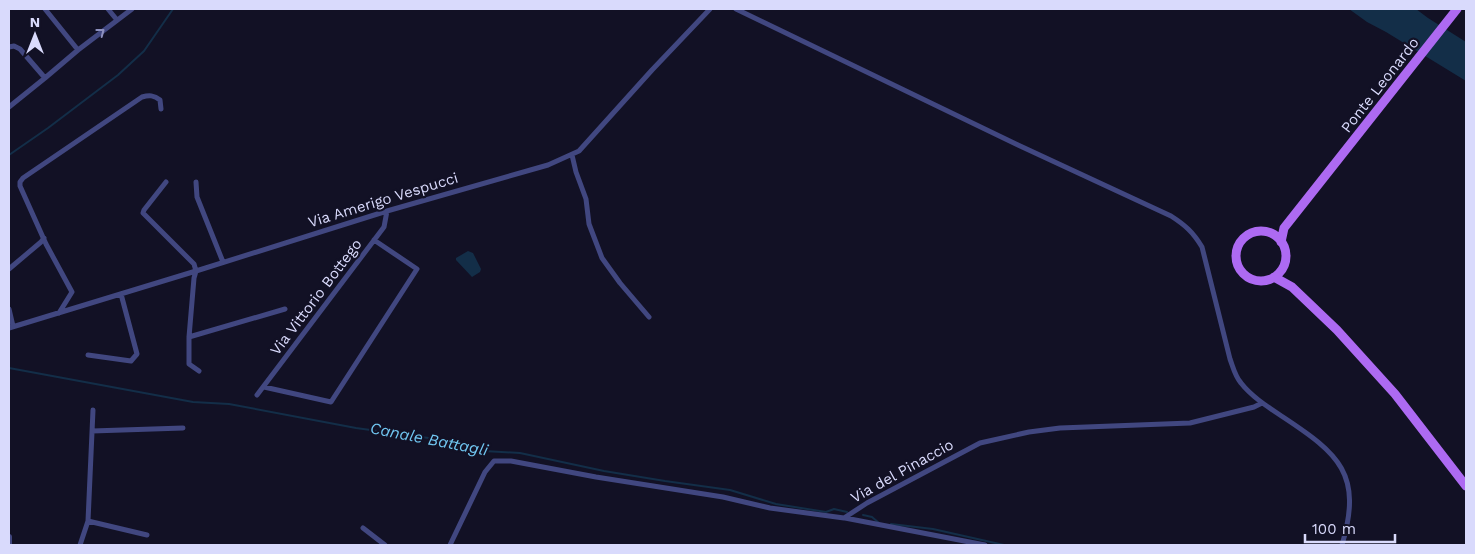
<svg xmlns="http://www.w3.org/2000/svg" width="1475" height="554" viewBox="0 0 1475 554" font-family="'Work Sans',sans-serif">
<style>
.water{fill:#132e48}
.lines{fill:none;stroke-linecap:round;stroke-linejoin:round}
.stream{stroke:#132e48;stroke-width:2}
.minor{stroke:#414780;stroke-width:5}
.tertiary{stroke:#414780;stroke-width:6}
.primary{stroke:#ad6af2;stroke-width:9}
.oneway{stroke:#8d90be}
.labels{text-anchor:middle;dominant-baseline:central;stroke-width:4.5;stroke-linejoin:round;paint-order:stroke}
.street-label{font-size:15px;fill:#d9dafc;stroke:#121125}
.water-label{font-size:16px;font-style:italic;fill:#71c7f2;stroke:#121125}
</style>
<rect width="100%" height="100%" fill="#121125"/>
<!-- water -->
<path class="water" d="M 1349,9 L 1416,9 L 1428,18 L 1466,42 L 1466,81 L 1386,32 L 1367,22 Z
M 468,251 L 473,253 L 481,269 L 480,272 L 472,277 L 456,260 L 456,258 Z"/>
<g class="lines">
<!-- stream -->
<path class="stream" d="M 9,155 L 48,128 L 118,75 L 144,51 L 173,9
M 9,368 L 193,402 L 229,404 L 356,428 L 443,440 L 484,451 L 520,453 L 604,471 L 665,481 L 730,490 L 776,504 L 826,512 L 834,509 L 847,512
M 863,515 L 872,517 L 879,523
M 891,524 L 933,529 L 1004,545"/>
<!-- minor -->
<path class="minor" d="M 45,9 L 78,50
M 108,9 L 117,20
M 736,9 L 1018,145 L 1171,216 C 1185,225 1193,232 1202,247 L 1230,359 C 1233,367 1235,376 1241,383 C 1252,397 1268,407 1283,417 C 1339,454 1363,474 1342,545
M 9,47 L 14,46 L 20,49 L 45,78
M 9,107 L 45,78 L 78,50 L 132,9
M 572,155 L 576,172 L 586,199 L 589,224 L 602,258 L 620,283 L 649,317
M 166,182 L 144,210 L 143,213 L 194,264 L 196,271
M 196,182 L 197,197 L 223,262
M 9,269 L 41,242 L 44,238
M 196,271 L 194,278 L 189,337 L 189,364 L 199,371
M 9,309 L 13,326
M 59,313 L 72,292 L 46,244 L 20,186 L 20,182 L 23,178 L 142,97 C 149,95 154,95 160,100 L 161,109
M 9,328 L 196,271 L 387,211 L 548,165 L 579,151 L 652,70 L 710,9
M 189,337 L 285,309
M 88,355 L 131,361 L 137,354 L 121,294
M 264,387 L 331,402 L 417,269 L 374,240
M 257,395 L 384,227 L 387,211
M 92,431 L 183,428
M 845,518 L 985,545
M 88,521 L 147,535
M 363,528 L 385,545
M 80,545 L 88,521 L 93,410
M 450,545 L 485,472 L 494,461 L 511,461 L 596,477 L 723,497 L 770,508 L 844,518 L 867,503 L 980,443 L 1029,432 L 1060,428 L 1190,423 L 1254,407 L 1262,403"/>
<!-- tertiary -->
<path class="tertiary" d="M 9,537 L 9,545"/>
<!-- primary -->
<path class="primary" d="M1236 256a25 25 0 1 1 50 0a25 25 0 1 1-50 0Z
M 1281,242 L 1284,228 L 1457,9
M 1274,277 L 1292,287 L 1337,330 L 1395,394 L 1466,486"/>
</g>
<!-- one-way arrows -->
<defs><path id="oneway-chevron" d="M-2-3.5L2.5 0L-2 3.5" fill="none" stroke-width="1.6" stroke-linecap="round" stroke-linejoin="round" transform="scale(1.25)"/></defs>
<use class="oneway" href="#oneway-chevron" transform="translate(101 32) rotate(-37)"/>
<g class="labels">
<!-- street labels -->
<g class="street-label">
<text transform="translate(1380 85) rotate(-52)">Ponte Leonardo</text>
<text transform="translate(383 200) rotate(-17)">Via Amerigo Vespucci</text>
<text transform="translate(316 297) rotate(-53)">Via Vittorio Bottego</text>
<text transform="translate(902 471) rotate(-29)">Via del Pinaccio</text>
</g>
<!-- water labels -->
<g class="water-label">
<text transform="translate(429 439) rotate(11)">Canale Battagli</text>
</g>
</g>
<!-- border -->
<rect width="1475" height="554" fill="none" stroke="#d9dafc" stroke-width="20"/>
<!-- north arrow -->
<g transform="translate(35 35)" stroke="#121125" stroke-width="4" paint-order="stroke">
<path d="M0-4L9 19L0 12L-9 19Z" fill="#d9dafc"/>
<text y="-8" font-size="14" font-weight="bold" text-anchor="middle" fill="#d9dafc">N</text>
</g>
<!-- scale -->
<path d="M1305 534v8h90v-8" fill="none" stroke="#d9dafc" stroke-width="2.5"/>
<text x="1312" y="534" font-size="15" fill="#d9dafc" stroke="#121125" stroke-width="4" paint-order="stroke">100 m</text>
</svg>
